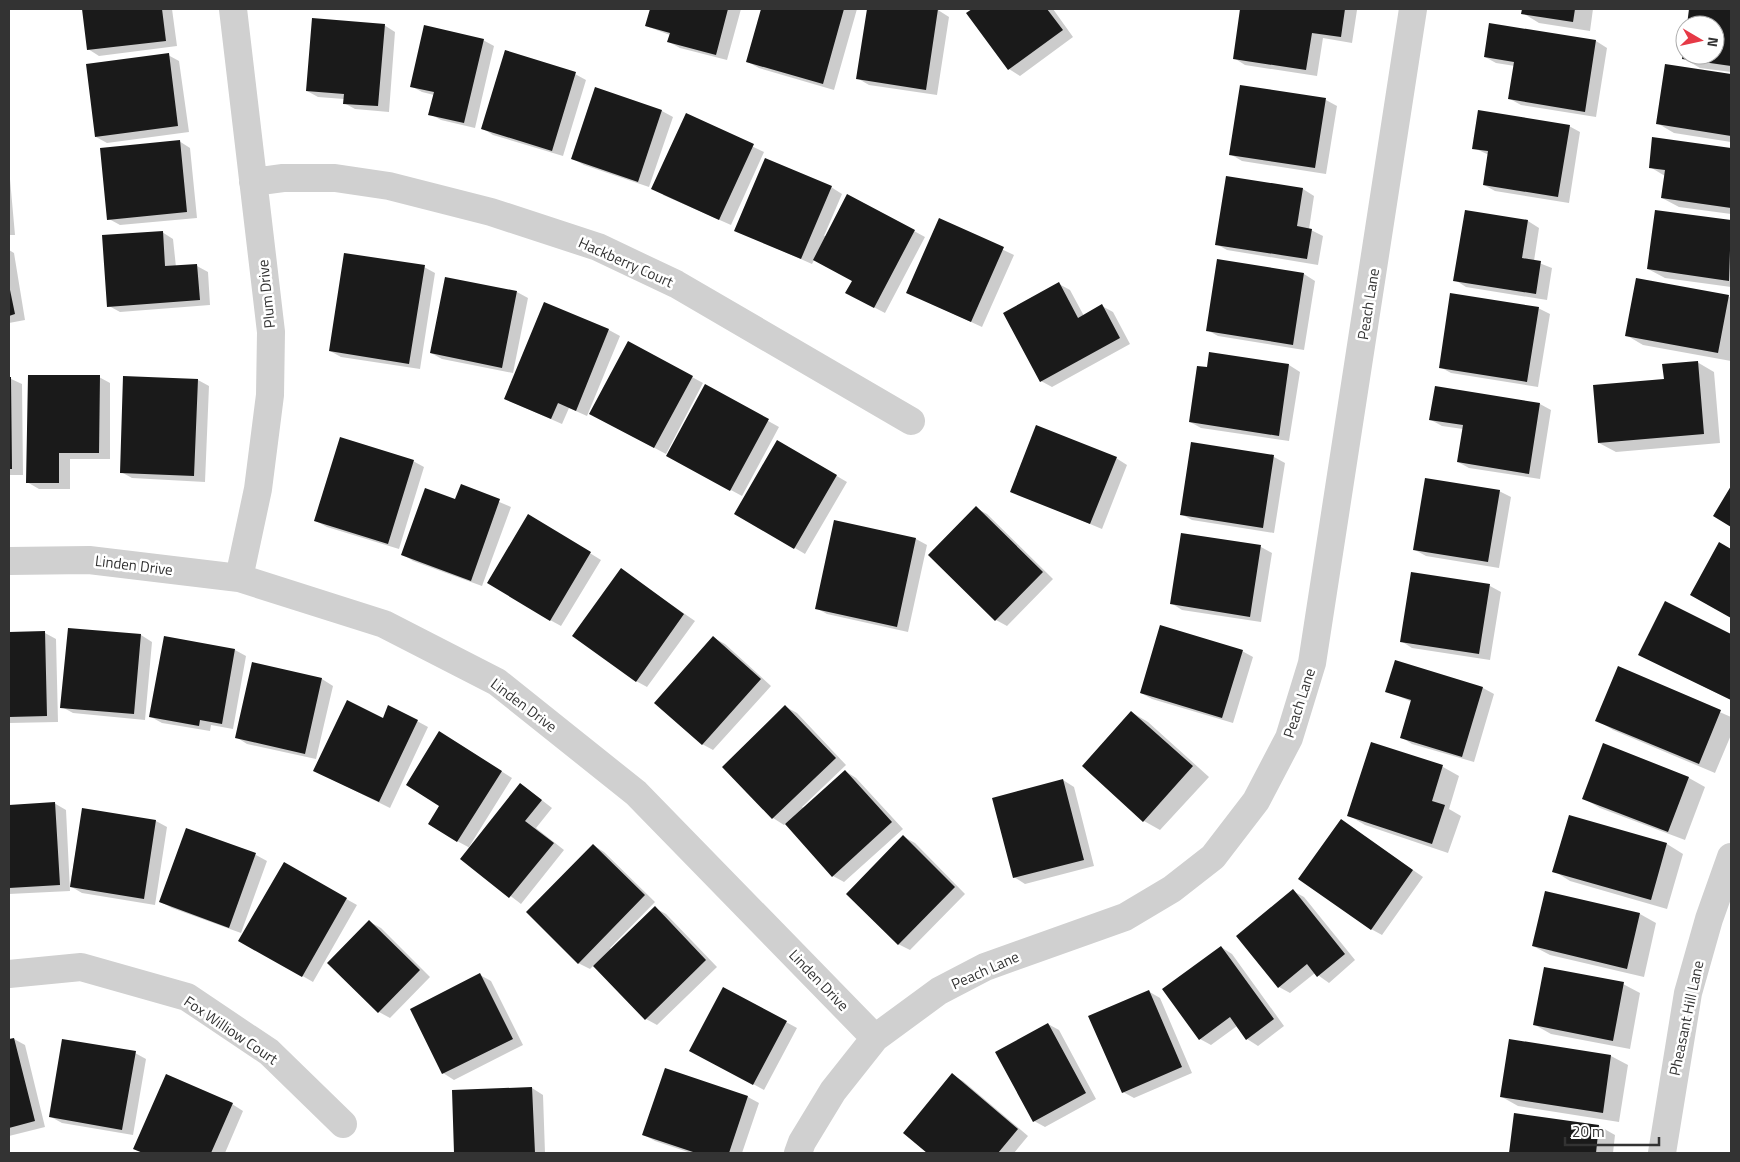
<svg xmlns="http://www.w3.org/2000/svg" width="1740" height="1162" viewBox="0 0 1740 1162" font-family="'Titillium Web',sans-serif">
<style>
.shadow{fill:#0003}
.building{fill:#1a1a1a}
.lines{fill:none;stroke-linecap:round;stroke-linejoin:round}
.minor{stroke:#d0d0d0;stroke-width:28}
.labels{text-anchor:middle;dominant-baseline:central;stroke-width:5;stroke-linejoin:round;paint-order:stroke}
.street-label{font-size:15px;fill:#333;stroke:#fff}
</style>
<rect width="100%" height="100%" fill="#fff"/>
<!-- shadow -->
<path class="shadow" d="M 83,9 L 172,9 L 177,46 L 99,56 L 88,49 Z
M 651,9 L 741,9 L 727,60 L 680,48 L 669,42 L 670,35 L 646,26 Z
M 763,9 L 857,9 L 834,90 L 759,68 L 748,62 Z
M 868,9 L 927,9 L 938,10 L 949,17 L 937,95 L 869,85 L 857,78 Z
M 974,9 L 1053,9 L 1073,37 L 1020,76 L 1009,69 L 968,13 Z
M 1242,9 L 1355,9 L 1357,10 L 1352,43 L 1323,38 L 1317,76 L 1245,65 L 1234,58 Z
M 1518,9 L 1593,9 L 1590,31 L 1539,23 L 1523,13 L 1523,10 Z
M 1690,9 L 1731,9 L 1731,72 L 1700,68 L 1683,58 L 1685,46 L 1685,55 L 1715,55 L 1715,25 L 1688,25 Z
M 384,25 L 395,32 L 389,112 L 355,109 L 344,103 L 344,99 L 318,97 L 307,91 Z
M 1490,25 L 1596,41 L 1607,48 L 1596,117 L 1521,105 L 1510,99 L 1515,66 L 1496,63 L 1485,57 Z
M 483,40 L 494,46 L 475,128 L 441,120 L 430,114 L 434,95 L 422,92 L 411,86 Z
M 168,55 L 179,61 L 189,132 L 107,143 L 96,137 Z
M 1666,66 L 1731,76 L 1731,142 L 1674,133 L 1657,123 Z
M 575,74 L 586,80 L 563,156 L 493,135 L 482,128 Z
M 596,89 L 662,111 L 673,117 L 649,187 L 584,165 L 573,159 Z
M 1326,100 L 1337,106 L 1326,174 L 1242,161 L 1230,154 Z
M 686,115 L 764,152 L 731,225 L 663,195 Z
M 1569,126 L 1580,132 L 1569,203 L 1495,191 L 1484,185 L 1489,155 L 1474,148 Z
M 1653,138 L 1731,149 L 1731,214 L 1679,207 L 1662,198 L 1665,176 L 1650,167 Z
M 179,141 L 190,148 L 197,218 L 120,225 L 109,219 Z
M 9,168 L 15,235 L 9,235 Z
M 1227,177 L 1303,189 L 1314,196 L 1309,229 L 1323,236 L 1318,265 L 1227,250 L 1216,244 Z
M 831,187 L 842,194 L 824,236 L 914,231 L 925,237 L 885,313 L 858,299 L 854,281 L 814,260 L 812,264 L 735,230 Z
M 1466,211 L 1528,221 L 1539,228 L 1534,261 L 1552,268 L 1547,300 L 1466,287 L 1455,280 Z
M 1656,211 L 1731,221 L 1731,287 L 1665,278 L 1648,269 Z
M 940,220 L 1014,255 L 982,327 L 919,298 Z
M 162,232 L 173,239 L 176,267 L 197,266 L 208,272 L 210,305 L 120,312 L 109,306 Z
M 9,250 L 14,253 L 25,320 L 9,323 Z
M 1218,261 L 1304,274 L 1315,281 L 1304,350 L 1218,336 L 1207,330 Z
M 424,267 L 435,273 L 420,369 L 341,357 L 330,351 Z
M 1059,284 L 1070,290 L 1084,316 L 1102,306 L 1113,312 L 1130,344 L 1052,387 L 1041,381 Z
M 517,292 L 528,298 L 513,373 L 442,359 L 431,353 Z
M 1728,296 L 1731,298 L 1731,361 L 1643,345 L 1626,335 Z
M 1538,308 L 1550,314 L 1538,387 L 1451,373 L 1440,367 Z
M 609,330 L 620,336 L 587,416 L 569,408 L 562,424 L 505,399 Z
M 1210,353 L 1289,365 L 1300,372 L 1289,441 L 1201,428 L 1190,422 L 1208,368 Z
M 1697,362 L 1714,372 L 1720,443 L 1616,452 L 1599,443 L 1665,380 Z
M 99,377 L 110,383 L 110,459 L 70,459 L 70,489 L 39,489 L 27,482 Z
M 692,377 L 703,383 L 666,454 L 602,420 Z
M 9,378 L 22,384 L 23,475 L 9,475 Z
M 198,380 L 209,386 L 205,482 L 132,478 L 121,472 Z
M 705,386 L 779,427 L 742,496 L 679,462 Z
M 1540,404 L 1551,410 L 1540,479 L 1469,468 L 1458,462 L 1463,429 L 1442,426 L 1431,420 Z
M 777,441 L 847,482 L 805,554 L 736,513 Z
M 1192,444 L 1274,457 L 1285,463 L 1274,533 L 1192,520 L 1181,514 Z
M 1116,458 L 1127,465 L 1102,529 L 1011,491 Z
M 413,461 L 424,467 L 399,549 L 327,527 L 316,521 Z
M 461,486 L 511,507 L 482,586 L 413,561 L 402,554 L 456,501 Z
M 1499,491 L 1511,497 L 1499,568 L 1426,556 L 1415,550 Z
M 976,508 L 987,514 L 1053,579 L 1007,626 L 996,620 Z
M 835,521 L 916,539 L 927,545 L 908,632 L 827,614 L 816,608 Z
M 540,522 L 601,560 L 561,626 L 550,620 Z
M 1720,544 L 1731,551 L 1731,617 L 1692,594 Z
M 1261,547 L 1272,553 L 1261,622 L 1182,610 L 1171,603 Z
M 621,570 L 695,621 L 647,687 L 636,681 Z
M 1412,573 L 1490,586 L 1501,592 L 1490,660 L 1412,648 L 1401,641 Z
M 1665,603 L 1731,635 L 1731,700 L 1640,655 Z
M 69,629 L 141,635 L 152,642 L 145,720 L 73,713 L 62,707 Z
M 45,633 L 56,639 L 58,722 L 9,723 L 9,634 Z
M 714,638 L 725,644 L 771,686 L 713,750 L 702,744 Z
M 235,650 L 246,656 L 233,729 L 211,725 L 210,731 L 162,723 L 151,717 Z
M 1242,651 L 1253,657 L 1233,723 L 1152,699 L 1141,693 Z
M 1396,662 L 1483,688 L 1494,694 L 1474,762 L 1412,744 L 1401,737 L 1412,702 L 1387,691 Z
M 253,664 L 322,679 L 333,686 L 316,759 L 247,744 L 236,737 Z
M 1619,668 L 1731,717 L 1731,735 L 1715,773 L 1613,730 L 1597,720 Z
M 786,707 L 797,713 L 846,765 L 802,807 L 804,809 L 845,771 L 856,778 L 903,829 L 844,882 L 833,876 L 786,823 L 784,825 L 773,818 L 723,767 Z
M 1131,712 L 1148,722 L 1209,777 L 1160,830 L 1144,821 Z
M 383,719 L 417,721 L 428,727 L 390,808 L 315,771 Z
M 451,739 L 512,778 L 469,847 L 470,848 L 521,784 L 552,808 L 536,828 L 564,850 L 521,904 L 462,859 L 470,848 L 457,841 L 441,806 Z
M 1372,743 L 1443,767 L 1459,776 L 1449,809 L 1461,816 L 1448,853 L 1365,825 L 1348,815 Z
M 1689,778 L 1705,787 L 1685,840 L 1600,808 L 1583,798 Z
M 1063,780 L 1074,787 L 1094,866 L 1025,884 L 1014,877 Z
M 54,803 L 66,810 L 70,891 L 9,894 L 9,806 Z
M 83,809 L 156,821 L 167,827 L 155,905 L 82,893 L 70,886 Z
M 1341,820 L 1423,877 L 1382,935 L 1371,929 Z
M 186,830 L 256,855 L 267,861 L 241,933 L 172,908 L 161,902 Z
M 904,837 L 915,843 L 965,894 L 910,950 L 898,944 Z
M 1667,844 L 1683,854 L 1667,909 L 1570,881 L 1554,871 Z
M 593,845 L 604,852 L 655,902 L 610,948 L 612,950 L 655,908 L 666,914 L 717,967 L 657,1025 L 646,1019 L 594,965 L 590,969 L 578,963 Z
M 284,864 L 357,905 L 313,982 L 240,940 Z
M 1293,891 L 1304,897 L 1355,960 L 1329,983 L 1315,973 L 1290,993 L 1279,987 Z
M 1640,914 L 1656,923 L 1644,977 L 1550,955 L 1533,946 Z
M 370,922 L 381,928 L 430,977 L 390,1018 L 379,1012 Z
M 1221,947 L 1232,954 L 1284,1026 L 1258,1046 L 1247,1039 L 1237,1026 L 1211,1045 L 1200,1039 Z
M 480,975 L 491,981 L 523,1045 L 454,1080 L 443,1073 Z
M 1623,984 L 1640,993 L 1630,1049 L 1551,1034 L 1535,1025 Z
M 1148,991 L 1160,998 L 1192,1073 L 1134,1098 L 1123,1092 Z
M 786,1022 L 797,1028 L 764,1090 L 702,1056 Z
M 1048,1024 L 1059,1030 L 1096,1099 L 1045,1127 L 1034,1121 Z
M 14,1039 L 25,1045 L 45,1127 L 9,1136 L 9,1040 Z
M 1510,1040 L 1611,1056 L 1628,1065 L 1619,1122 L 1518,1106 L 1502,1097 Z
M 135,1053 L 146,1059 L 133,1135 L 62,1123 L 51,1117 Z
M 665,1069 L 748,1097 L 759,1103 L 742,1153 L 691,1153 L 655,1141 L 644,1135 Z
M 952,1075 L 963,1081 L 1028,1136 L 1014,1153 L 929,1153 L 904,1133 Z
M 532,1088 L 543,1095 L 545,1153 L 455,1153 L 453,1091 Z
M 232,1104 L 243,1111 L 225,1153 L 143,1153 L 135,1148 Z
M 1515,1115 L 1599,1126 L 1615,1135 L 1613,1153 L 1510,1153 Z"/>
<!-- building -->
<path class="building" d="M 82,9 L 162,9 L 166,41 L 87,50 Z
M 650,9 L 728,9 L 716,55 L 667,42 L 670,33 L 645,26 Z
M 761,9 L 844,9 L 823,84 L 746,62 Z
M 867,9 L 938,9 L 926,90 L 856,79 Z
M 972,9 L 1047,9 L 1063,30 L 1008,70 L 966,13 Z
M 1240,9 L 1345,9 L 1341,37 L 1312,33 L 1306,70 L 1233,59 Z
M 1522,9 L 1575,9 L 1573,22 L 1521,14 Z
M 1689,9 L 1731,9 L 1731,66 L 1682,59 L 1684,46 L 1685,55 L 1715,55 L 1715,25 L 1687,25 Z
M 312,18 L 385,24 L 378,106 L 343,104 L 344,94 L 306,91 Z
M 1489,23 L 1596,40 L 1585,112 L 1508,99 L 1514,62 L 1484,57 Z
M 424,25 L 484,39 L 464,123 L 428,115 L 434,92 L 410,87 Z
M 505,50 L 576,72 L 552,151 L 481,129 Z
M 169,53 L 178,126 L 95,137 L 86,64 Z
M 1665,64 L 1731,74 L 1731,136 L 1656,124 Z
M 1240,85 L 1326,98 L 1315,168 L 1229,155 Z
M 595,87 L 662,110 L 638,182 L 571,159 Z
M 1478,110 L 1570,125 L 1558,197 L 1483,185 L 1488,151 L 1472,149 Z
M 686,113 L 754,144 L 719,220 L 651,189 Z
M 1652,137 L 1731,148 L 1731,208 L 1661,198 L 1665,170 L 1649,168 Z
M 180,140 L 187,212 L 107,220 L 100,148 Z
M 765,158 L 832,186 L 801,259 L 734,231 Z
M 1226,176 L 1303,188 L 1297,226 L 1312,229 L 1307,259 L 1215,245 Z
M 847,194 L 915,230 L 874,308 L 845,293 L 852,281 L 813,260 Z
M 1465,210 L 1528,220 L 1522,258 L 1541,261 L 1536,294 L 1453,281 Z
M 1655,210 L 1731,220 L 1729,281 L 1647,269 Z
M 939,218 L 1004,247 L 971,322 L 906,293 Z
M 163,231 L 165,266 L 197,264 L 200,300 L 107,307 L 102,235 Z
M 344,253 L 425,265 L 409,364 L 329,351 Z
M 1217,259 L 1304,273 L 1293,345 L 1206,331 Z
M 445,277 L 517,291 L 502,368 L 430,353 Z
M 1636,278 L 1729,295 L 1718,353 L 1625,336 Z
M 1059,282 L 1078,318 L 1102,304 L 1120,338 L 1040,382 L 1003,313 Z
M 9,285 L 15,314 L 9,316 Z
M 1450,293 L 1539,307 L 1527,382 L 1439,368 Z
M 544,302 L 609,329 L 576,411 L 558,403 L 551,419 L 504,399 Z
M 628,341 L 693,376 L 654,448 L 589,414 Z
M 1209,352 L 1289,364 L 1279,436 L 1189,422 L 1197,366 L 1207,367 Z
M 1698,361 L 1704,434 L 1598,443 L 1593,385 L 1664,379 L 1662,364 Z
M 28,375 L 100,375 L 99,453 L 59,453 L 59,483 L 26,483 Z
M 123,376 L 198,379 L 194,476 L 120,473 Z
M 9,377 L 11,377 L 12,469 L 9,469 Z
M 705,384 L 769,419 L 730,491 L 666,456 Z
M 1435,386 L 1540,403 L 1529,474 L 1457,462 L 1463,425 L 1429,420 Z
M 1036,425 L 1117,457 L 1090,524 L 1010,492 Z
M 340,437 L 414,460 L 388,544 L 314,521 Z
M 777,440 L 837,475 L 794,549 L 734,514 Z
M 1191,442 L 1274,455 L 1263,528 L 1180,515 Z
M 1425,478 L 1500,490 L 1488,562 L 1413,550 Z
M 461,484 L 500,499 L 471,581 L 401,555 L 425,488 L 455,499 Z
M 1731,486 L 1731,527 L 1713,516 Z
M 976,506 L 1043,572 L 995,621 L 928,555 Z
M 528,514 L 591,552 L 550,621 L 487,583 Z
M 834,520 L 916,538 L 897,627 L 815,609 Z
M 1181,533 L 1261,545 L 1250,617 L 1170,604 Z
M 1719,542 L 1731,549 L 1731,618 L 1690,595 Z
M 621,568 L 684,614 L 636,682 L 572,636 Z
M 1411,572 L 1490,584 L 1479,654 L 1400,642 Z
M 1665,601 L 1731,634 L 1731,700 L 1638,655 Z
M 1160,625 L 1243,650 L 1222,718 L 1140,693 Z
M 68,628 L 141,634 L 134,714 L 60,708 Z
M 45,631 L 47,716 L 9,717 L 9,632 Z
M 164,636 L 235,649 L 222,724 L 200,720 L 199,726 L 149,717 Z
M 713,636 L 761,679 L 702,745 L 654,703 Z
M 1395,660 L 1483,687 L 1462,757 L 1400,738 L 1411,700 L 1385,692 Z
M 252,662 L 322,678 L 305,754 L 235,738 Z
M 1618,666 L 1721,710 L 1699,764 L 1595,721 Z
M 347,700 L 383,718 L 388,705 L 418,720 L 379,802 L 313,771 Z
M 785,705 L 836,758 L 772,819 L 722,767 Z
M 1131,711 L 1193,766 L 1143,822 L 1082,766 Z
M 439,731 L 502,771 L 457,842 L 428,824 L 439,806 L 406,785 Z
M 1371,742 L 1443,765 L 1432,801 L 1445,805 L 1432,844 L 1347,816 Z
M 1603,743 L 1689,777 L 1668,832 L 1582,799 Z
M 845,770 L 892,822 L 832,877 L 785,824 Z
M 1063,779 L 1084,860 L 1013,878 L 992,798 Z
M 520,783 L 542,800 L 525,821 L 554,843 L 509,898 L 460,859 Z
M 55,802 L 60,885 L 9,888 L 9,805 Z
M 82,808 L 156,820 L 144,899 L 70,887 Z
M 1569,815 L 1667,843 L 1651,900 L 1552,872 Z
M 1341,819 L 1413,870 L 1371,930 L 1298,879 Z
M 186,828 L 256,853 L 229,928 L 159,902 Z
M 903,835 L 955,887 L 898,945 L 846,894 Z
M 593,844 L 645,895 L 578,964 L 526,912 Z
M 284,862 L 347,898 L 302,977 L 238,941 Z
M 1293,889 L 1345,954 L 1317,977 L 1307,964 L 1278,988 L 1236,936 Z
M 1545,891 L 1640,913 L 1627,969 L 1532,946 Z
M 655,906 L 706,960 L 645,1020 L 593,966 Z
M 369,920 L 420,970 L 378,1013 L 327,963 Z
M 1221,946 L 1274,1019 L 1246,1040 L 1230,1017 L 1199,1040 L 1162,989 Z
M 1544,967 L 1624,982 L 1613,1041 L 1533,1025 Z
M 480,973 L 513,1039 L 442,1074 L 410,1009 Z
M 723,987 L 787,1021 L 753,1085 L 689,1051 Z
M 1149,990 L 1182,1067 L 1122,1093 L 1088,1016 Z
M 1048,1023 L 1086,1093 L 1033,1122 L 995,1052 Z
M 14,1038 L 35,1121 L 9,1128 L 9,1039 Z
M 62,1039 L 136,1051 L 122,1130 L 49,1117 Z
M 1509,1039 L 1611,1055 L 1603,1113 L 1500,1097 Z
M 665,1068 L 748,1096 L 729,1153 L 696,1153 L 642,1135 Z
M 952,1073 L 1018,1129 L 998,1153 L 927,1153 L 903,1133 Z
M 166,1074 L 233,1103 L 211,1153 L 143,1153 L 133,1149 Z
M 532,1087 L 535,1153 L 454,1153 L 452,1090 Z
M 1514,1113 L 1599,1125 L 1596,1153 L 1509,1153 Z"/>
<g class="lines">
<!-- minor -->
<path class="minor" d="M 233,9 L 271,332 L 270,395 L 258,489 L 239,578
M 253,182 L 283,178 L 335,178 L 389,186 L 491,212 L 598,247 L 676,284 L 911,421
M 9,561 L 89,560 L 239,578 L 384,624 L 497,682 L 636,793 L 875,1038
M 9,974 L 81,967 L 187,997 L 269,1052 L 343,1124
M 798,1153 L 802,1142 L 833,1091 L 875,1038 L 939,991 L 985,967 L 1125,917 L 1172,889 L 1213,857 L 1256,801 L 1289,738 L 1312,663 L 1413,9
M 1662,1153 L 1688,993 L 1709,919 L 1731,857"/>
</g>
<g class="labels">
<!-- street labels -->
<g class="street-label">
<text transform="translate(626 262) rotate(24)">Hackberry Court</text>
<text transform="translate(266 294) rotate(-96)">Plum Drive</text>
<text transform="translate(1368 304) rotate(-81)">Peach Lane</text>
<text transform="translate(134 565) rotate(7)">Linden Drive</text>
<text transform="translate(1299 703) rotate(-72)">Peach Lane</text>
<text transform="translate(524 705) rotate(37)">Linden Drive</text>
<text transform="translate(985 970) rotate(-24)">Peach Lane</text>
<text transform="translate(819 980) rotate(46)">Linden Drive</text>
<text transform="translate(1686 1018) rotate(-78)">Pheasant Hill Lane</text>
<text transform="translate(231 1030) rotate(34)">Fox Williow Court</text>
</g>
</g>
<!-- border -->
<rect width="1740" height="1162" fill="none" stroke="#333333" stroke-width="20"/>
<!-- north arrow -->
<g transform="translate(1700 40) rotate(99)"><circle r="24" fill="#ffffff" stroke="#adadad"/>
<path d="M0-4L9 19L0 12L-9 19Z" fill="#e63946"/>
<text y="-8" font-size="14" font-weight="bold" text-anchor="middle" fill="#333333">N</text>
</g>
<!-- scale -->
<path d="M1565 1137v8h94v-8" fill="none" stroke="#333333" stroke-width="2.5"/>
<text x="1572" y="1137" font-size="15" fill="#333333" stroke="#ffffff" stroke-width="4" paint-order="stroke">20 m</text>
</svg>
